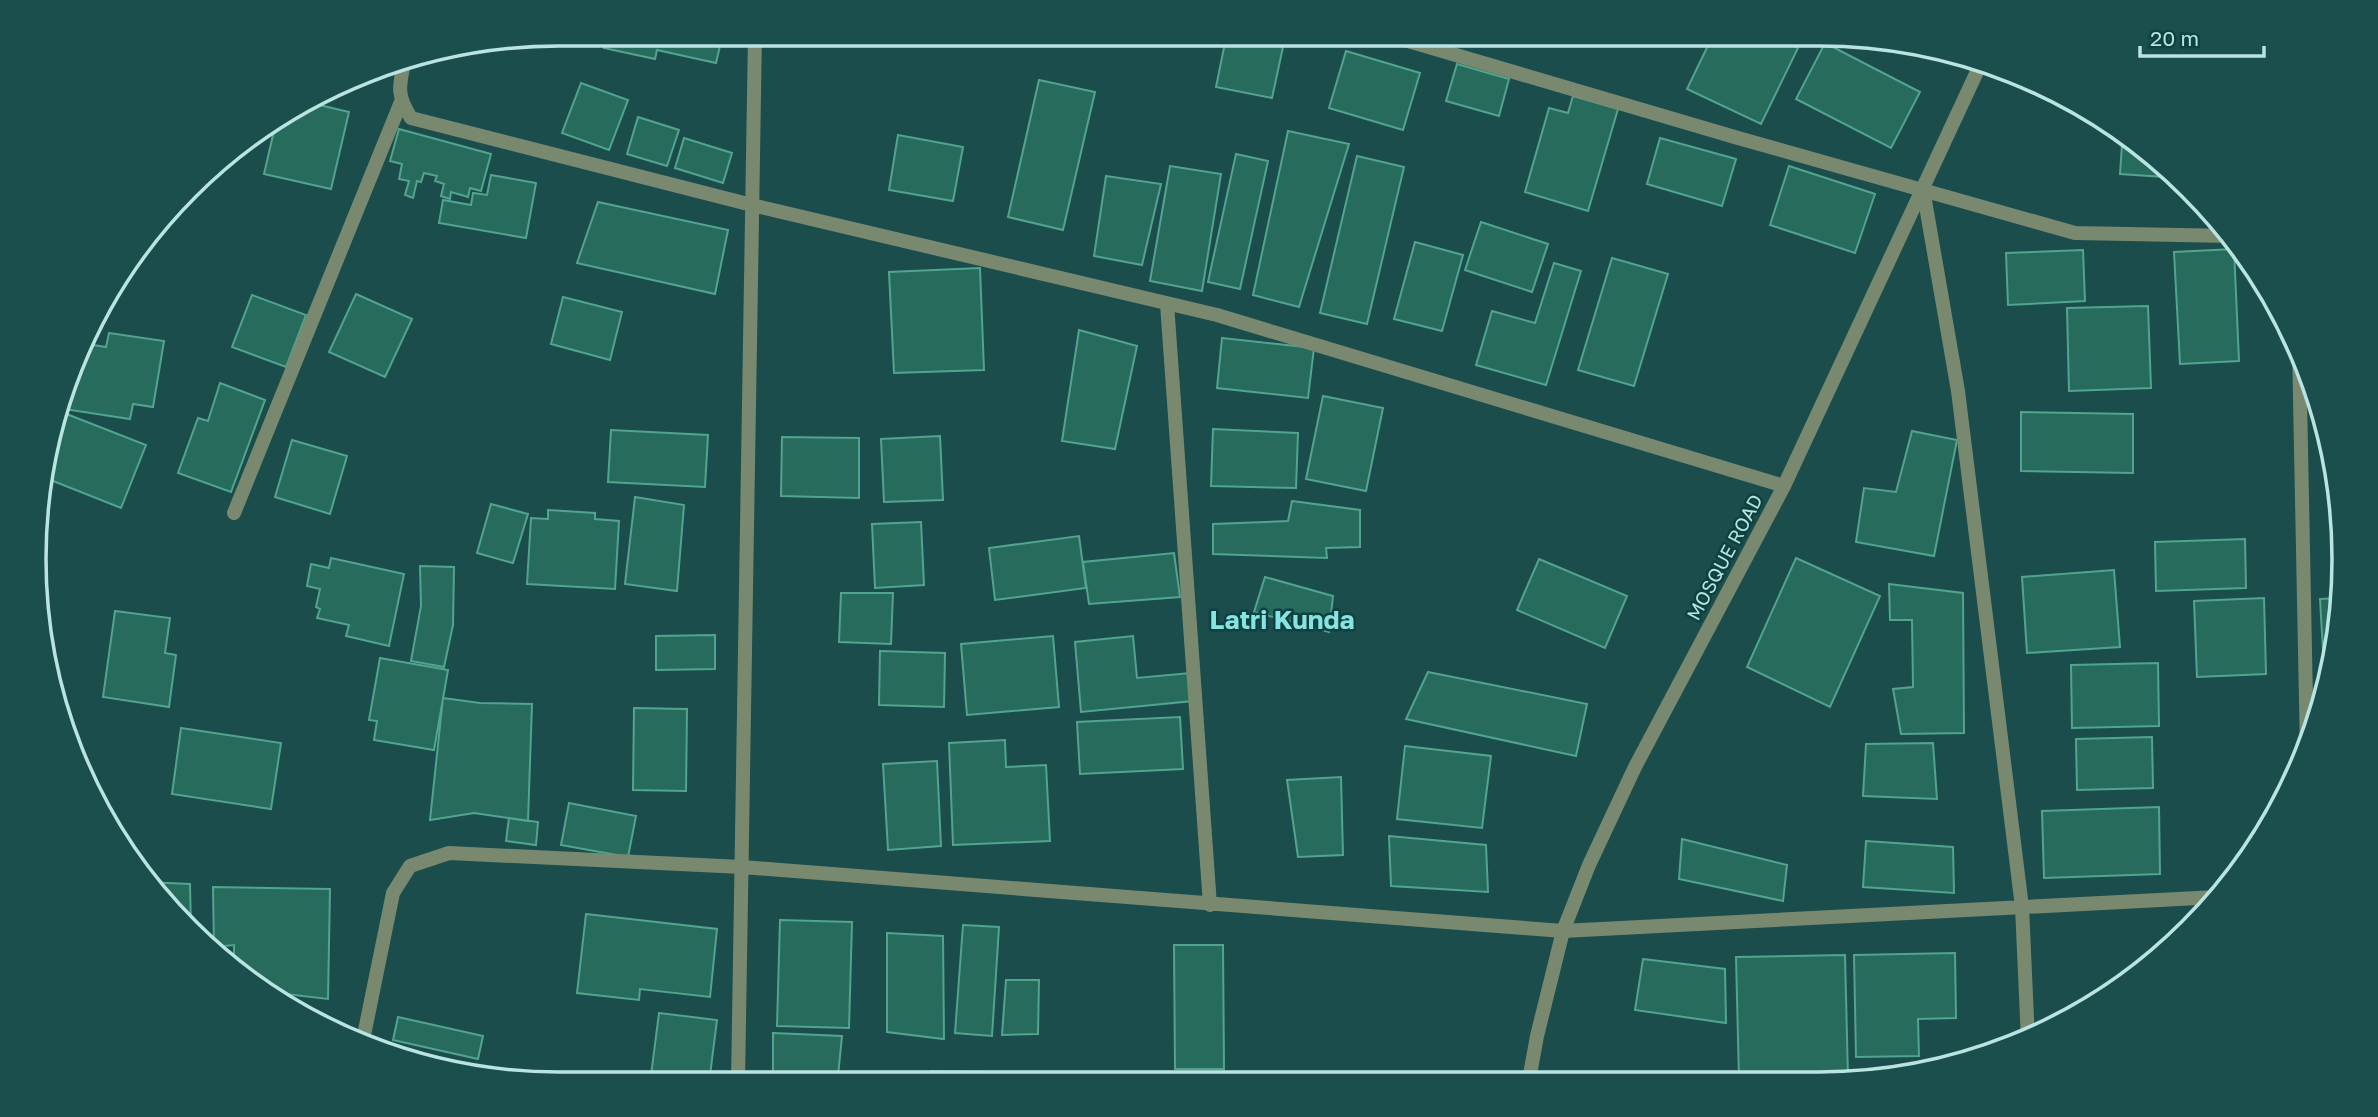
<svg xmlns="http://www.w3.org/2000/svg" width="2378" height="1117" viewBox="0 0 2378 1117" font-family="'Golos Text',sans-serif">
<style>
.building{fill:#266b5b;stroke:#52a48f;stroke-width:2}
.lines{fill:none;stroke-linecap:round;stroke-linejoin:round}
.service{stroke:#798970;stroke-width:14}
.minor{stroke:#798970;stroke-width:14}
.tertiary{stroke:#798970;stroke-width:14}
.labels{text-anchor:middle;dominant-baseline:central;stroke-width:5;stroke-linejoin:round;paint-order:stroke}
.street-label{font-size:19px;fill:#bae4e2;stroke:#0d4241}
.district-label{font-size:26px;font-weight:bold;fill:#88e4e2;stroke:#0d4241}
.rim{fill:none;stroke:#bae4e2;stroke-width:3.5}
</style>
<rect width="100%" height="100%" fill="#1b4d4c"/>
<!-- building -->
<path class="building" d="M 607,33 L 723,33 L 716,63 L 657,50 L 655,59 L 604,48 Z
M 1227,33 L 1286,33 L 1272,98 L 1216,87 Z
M 1714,33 L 1768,33 L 1798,48 L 1761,124 L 1687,89 Z
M 1825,43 L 1920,92 L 1891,148 L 1796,99 Z
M 1346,51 L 1420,73 L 1403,130 L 1329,108 Z
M 1457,64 L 1509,79 L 1499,116 L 1446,101 Z
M 1039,80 L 1095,92 L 1063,230 L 1008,217 Z
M 581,83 L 628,100 L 609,150 L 562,133 Z
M 1573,96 L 1618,109 L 1588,211 L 1525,192 L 1549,108 L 1568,113 Z
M 311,103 L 349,112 L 331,189 L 264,174 L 276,122 Z
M 638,117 L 679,130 L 667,166 L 627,154 Z
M 399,129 L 491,154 L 481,191 L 470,188 L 468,197 L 451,192 L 450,199 L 441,196 L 444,184 L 435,181 L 437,176 L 424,173 L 421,182 L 417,181 L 413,198 L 405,195 L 409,181 L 399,179 L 402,164 L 390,161 Z
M 1288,131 L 1349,144 L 1299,307 L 1253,295 Z
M 2123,131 L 2180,178 L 2120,174 Z
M 898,135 L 963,147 L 953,201 L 889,190 Z
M 684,138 L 732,153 L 723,183 L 675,168 Z
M 1660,138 L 1736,159 L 1722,206 L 1647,184 Z
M 1236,154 L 1268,161 L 1240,289 L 1208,282 Z
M 1357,156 L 1404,167 L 1367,324 L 1320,313 Z
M 1170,166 L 1221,174 L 1202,291 L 1150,281 Z
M 1789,166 L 1875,194 L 1855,253 L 1770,225 Z
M 491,175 L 536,183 L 526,238 L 439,223 L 443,200 L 471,205 L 473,193 L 487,195 Z
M 1106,176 L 1161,184 L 1142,265 L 1094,256 Z
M 598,202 L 728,230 L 715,294 L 577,263 Z
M 1481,222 L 1548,244 L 1532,292 L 1465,270 Z
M 1415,242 L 1463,255 L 1442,331 L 1394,319 Z
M 2234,249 L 2239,361 L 2180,364 L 2174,252 Z
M 2083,250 L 2085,301 L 2008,305 L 2006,253 Z
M 1612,258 L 1668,274 L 1634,386 L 1578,370 Z
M 1554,263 L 1581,271 L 1546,385 L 1476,365 L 1492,311 L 1535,323 Z
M 980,268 L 984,370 L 894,373 L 889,272 Z
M 356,294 L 412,319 L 385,377 L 329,352 Z
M 252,295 L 306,315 L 286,367 L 232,347 Z
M 563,297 L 622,312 L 610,360 L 551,344 Z
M 2148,306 L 2151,388 L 2069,391 L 2067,308 Z
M 1079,330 L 1137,346 L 1115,449 L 1062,441 Z
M 109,333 L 164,341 L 153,407 L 133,404 L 130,419 L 64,409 L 66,393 L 63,393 L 73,358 L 81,343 L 106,347 Z
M 1222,338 L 1314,348 L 1308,398 L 1217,388 Z
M 220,383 L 265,400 L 231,492 L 178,473 L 198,418 L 208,421 Z
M 1323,396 L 1383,408 L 1366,491 L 1306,479 Z
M 2021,412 L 2133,414 L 2133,473 L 2021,471 Z
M 64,413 L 146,445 L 121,508 L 43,477 L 43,466 Z
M 1213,429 L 1298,433 L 1296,488 L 1211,486 Z
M 611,430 L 708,435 L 705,487 L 608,482 Z
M 1912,431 L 1957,440 L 1934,556 L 1856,542 L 1864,488 L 1896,492 Z
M 940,436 L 943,500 L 884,502 L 881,439 Z
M 782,437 L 859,438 L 859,498 L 781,496 Z
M 292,440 L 347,456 L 330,514 L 275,497 Z
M 635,497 L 684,505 L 677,591 L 625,584 Z
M 1292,501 L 1360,510 L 1360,547 L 1326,548 L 1327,558 L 1213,554 L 1213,524 L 1288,521 Z
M 491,504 L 528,514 L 513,563 L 477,553 Z
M 548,510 L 595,513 L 595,519 L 619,521 L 615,589 L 527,584 L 531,518 L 548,519 Z
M 2336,517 L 2341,517 L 2344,570 L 2335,569 Z
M 921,522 L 924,585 L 875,588 L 872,524 Z
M 1079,536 L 1086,588 L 995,600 L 989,548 Z
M 2245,539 L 2246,588 L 2156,591 L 2155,542 Z
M 1174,553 L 1180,597 L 1089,604 L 1083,562 Z
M 331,558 L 404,574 L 389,646 L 346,636 L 349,625 L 317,618 L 320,609 L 316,607 L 320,589 L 307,586 L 311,564 L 329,568 Z
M 1796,558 L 1880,596 L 1830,707 L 1747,667 Z
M 1539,559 L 1627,596 L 1605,648 L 1517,610 Z
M 420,566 L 454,567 L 453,625 L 444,667 L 411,661 L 421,606 Z
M 2114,570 L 2120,647 L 2027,653 L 2022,577 Z
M 1265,577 L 1333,596 L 1329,632 L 1254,612 Z
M 1889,584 L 1963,593 L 1964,733 L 1901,734 L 1893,689 L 1913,687 L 1912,620 L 1890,620 Z
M 841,593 L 893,593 L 891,644 L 839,642 Z
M 2264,598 L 2266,674 L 2197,677 L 2194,601 Z
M 2341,598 L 2335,661 L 2328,685 L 2325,685 L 2320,599 Z
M 115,611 L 170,618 L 165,653 L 176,655 L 169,707 L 103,697 Z
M 715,635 L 715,669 L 656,670 L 656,636 Z
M 1053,636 L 1059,707 L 967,715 L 961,644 Z
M 1133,636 L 1137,678 L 1190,673 L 1193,701 L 1081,712 L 1075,642 Z
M 880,651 L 945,653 L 944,707 L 879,705 Z
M 380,658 L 448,670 L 434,750 L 374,740 L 377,721 L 369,720 Z
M 2158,663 L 2159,726 L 2072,728 L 2071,665 Z
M 1428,672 L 1587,704 L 1576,756 L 1406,719 Z
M 443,698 L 480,703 L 532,704 L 528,821 L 474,813 L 430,820 Z
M 634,708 L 687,709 L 686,791 L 633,790 Z
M 1180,717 L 1183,769 L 1080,774 L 1077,722 Z
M 181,728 L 281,743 L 271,809 L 172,794 Z
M 2152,737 L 2153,788 L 2077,790 L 2076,739 Z
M 1005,740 L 1006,767 L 1046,765 L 1050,841 L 953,845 L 949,743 Z
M 1933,743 L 1937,799 L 1863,796 L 1866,744 Z
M 1405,746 L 1491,756 L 1482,828 L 1397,819 Z
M 937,761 L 941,846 L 888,850 L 883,764 Z
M 1341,777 L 1343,855 L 1298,857 L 1287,780 Z
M 569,803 L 636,816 L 628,857 L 561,845 Z
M 2159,807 L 2160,874 L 2044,878 L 2042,811 Z
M 509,818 L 538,822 L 536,845 L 506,841 Z
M 1389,836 L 1486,845 L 1488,892 L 1391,886 Z
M 1682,839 L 1787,865 L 1783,901 L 1679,879 Z
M 1866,841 L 1953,847 L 1954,893 L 1863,887 Z
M 145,882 L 190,884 L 191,931 Z
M 213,887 L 330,889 L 328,999 L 277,993 L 234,967 L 234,945 L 214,947 Z
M 586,914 L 717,929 L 710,997 L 640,989 L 639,1000 L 577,993 Z
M 780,920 L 852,922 L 849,1028 L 777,1026 Z
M 963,925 L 999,927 L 992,1036 L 955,1033 Z
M 887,933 L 943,936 L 944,1039 L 887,1032 Z
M 1174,945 L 1223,945 L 1224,1069 L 1175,1069 Z
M 1955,953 L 1956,1018 L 1918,1019 L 1919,1056 L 1856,1057 L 1854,955 Z
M 1845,955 L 1848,1078 L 1739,1079 L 1736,957 Z
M 1643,959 L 1725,969 L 1726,1023 L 1635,1010 Z
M 1006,980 L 1039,980 L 1038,1034 L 1002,1035 Z
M 659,1013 L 717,1020 L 709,1083 L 650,1083 Z
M 398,1017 L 483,1036 L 478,1059 L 393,1040 Z
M 773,1033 L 842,1036 L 838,1076 L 773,1072 Z
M 931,1071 L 1005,1072 L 1005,1082 L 931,1082 Z
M 1277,1079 L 1277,1081 L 1201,1082 L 1201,1080 Z"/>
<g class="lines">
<!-- service -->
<path class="service" d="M 2299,347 L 2307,752"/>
<!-- minor -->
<path class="minor" d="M 1381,33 L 1738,138 L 2075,233 L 2231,236
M 405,59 C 399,86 396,94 411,118 L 752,205 L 1217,315 L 1784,486
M 1923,189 L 1958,391 L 2022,907 L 2028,1040
M 1167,304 L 1210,905
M 234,513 L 401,102
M 362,1045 L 393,893 L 410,866 L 449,853 L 742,867 L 1563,931 L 2217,897
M 738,1083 L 755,33"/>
<!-- tertiary -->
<path class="tertiary" d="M 1529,1080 L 1537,1036 L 1563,931 L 1589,865 L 1635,767 L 1784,486 L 1982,61"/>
</g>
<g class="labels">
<!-- street labels -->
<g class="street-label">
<text transform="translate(1724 557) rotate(-62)">MOSQUE ROAD</text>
</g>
<!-- district labels -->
<g class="district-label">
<text x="1282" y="619">Latri Kunda</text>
</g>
</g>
<!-- crop -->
<path d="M0 0H2378V1117H0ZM559 46H1819A513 513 0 0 1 2332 559V559A513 513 0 0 1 1819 1072H559A513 513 0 0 1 46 559V559A513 513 0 0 1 559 46Z" fill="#1b4f4e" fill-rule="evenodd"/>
<path class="rim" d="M559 46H1819A513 513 0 0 1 2332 559V559A513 513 0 0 1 1819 1072H559A513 513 0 0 1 46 559V559A513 513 0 0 1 559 46Z"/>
<!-- scale -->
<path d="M2140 46v10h124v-10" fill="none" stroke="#bae4e2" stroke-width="3.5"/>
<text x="2150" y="46" font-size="21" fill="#bae4e2" stroke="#0d4241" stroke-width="5" paint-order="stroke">20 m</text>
</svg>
